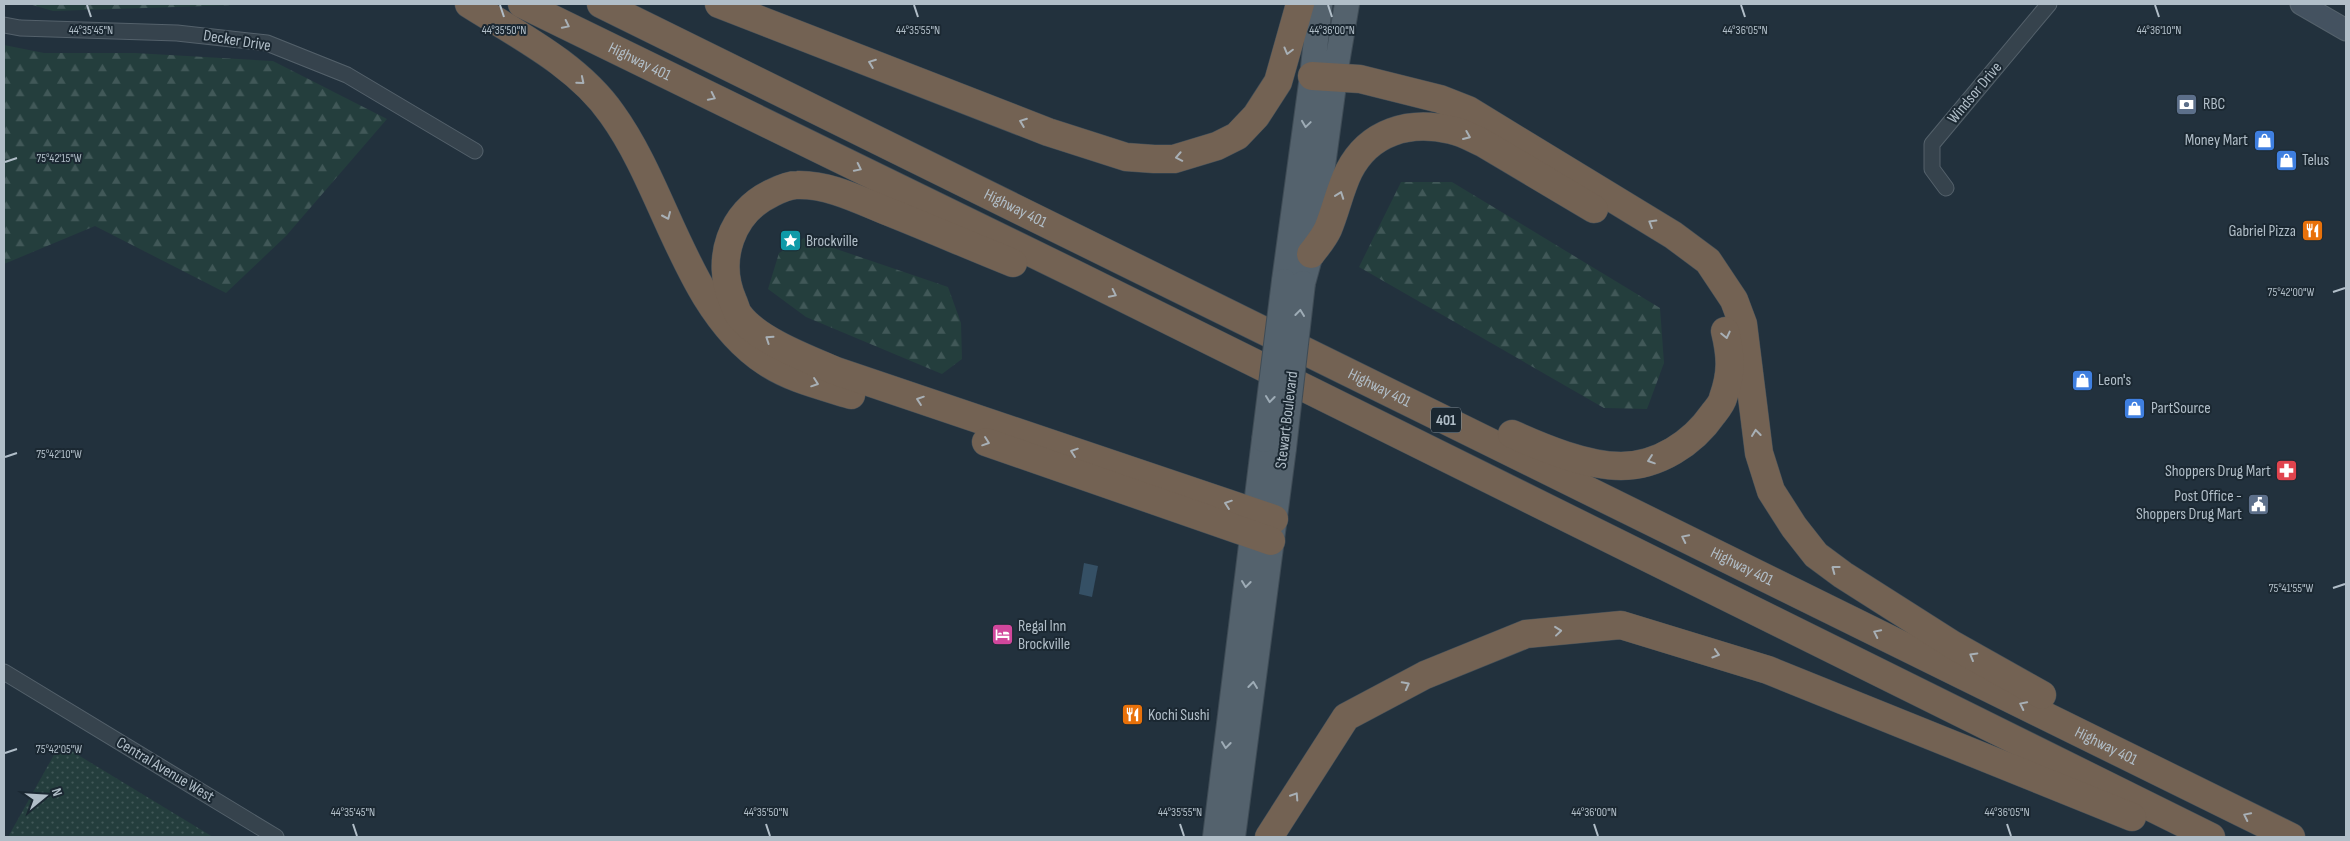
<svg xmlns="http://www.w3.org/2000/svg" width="2350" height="841" viewBox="0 0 2350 841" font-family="'Sofia Sans Condensed',sans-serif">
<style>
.grass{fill:url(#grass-dots)}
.forest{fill:url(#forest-firs)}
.water{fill:#355065}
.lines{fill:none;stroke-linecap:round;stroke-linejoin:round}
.minor-casing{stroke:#54616b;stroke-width:17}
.secondary-casing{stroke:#54616b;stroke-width:23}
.primary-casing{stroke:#3f4c56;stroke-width:26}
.motorway-casing{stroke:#414e58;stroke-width:29}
.minor{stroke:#36434d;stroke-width:15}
.secondary{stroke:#445260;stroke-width:21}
.primary{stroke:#54626d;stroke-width:24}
.motorway{stroke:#736253;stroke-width:28}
.primary-bridge-casing{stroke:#3f4c56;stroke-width:26;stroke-linecap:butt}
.primary-bridge{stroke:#54626d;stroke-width:24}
.oneway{stroke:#a8b0b6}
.oneway2{stroke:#9eacb6}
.ticks{fill:none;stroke:#b1bec8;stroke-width:2}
.labels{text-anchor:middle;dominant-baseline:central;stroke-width:4;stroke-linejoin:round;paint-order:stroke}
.shield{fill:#1b2832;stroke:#84919b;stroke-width:1}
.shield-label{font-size:15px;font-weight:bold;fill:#b1bec8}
.street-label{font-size:16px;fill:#b1bec8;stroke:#1b2832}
.poi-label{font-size:16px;fill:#b1bec8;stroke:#1b2832;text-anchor:start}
.ticks-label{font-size:12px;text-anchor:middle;fill:#b1bec8;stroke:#1b2832;stroke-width:4;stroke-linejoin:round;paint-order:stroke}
</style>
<defs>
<pattern id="grass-dots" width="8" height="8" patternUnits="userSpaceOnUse" patternTransform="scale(1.25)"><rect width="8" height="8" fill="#243e3d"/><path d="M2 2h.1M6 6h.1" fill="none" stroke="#415858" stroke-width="1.8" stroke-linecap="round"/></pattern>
<pattern id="forest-firs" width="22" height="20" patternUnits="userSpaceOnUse" patternTransform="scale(1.25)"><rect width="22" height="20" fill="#243e3d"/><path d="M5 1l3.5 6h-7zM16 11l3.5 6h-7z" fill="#415858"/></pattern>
</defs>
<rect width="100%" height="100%" fill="#22313d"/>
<!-- grass -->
<path class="grass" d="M 60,744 L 213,837 L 8,837 Z"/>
<!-- forest -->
<path class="forest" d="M 29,4 L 237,4 L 237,5 L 53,11 Z
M 4,45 L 44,53 L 135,53 L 273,61 L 387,119 L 286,236 L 226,293 L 95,226 L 4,264 Z
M 1401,182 L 1452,182 L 1660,308 L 1664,363 L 1647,409 L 1604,408 L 1359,267 Z
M 804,238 L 948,287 L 961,323 L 962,359 L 942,374 L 806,317 L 768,289 L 779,253 Z"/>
<!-- water -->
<path class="water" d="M 1084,563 L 1098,566 L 1092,597 L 1079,594 Z"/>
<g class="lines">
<defs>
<path id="minor" d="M 4,25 L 20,28 L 177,33 L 267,43 L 347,75 L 475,151
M 1946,188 L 1932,169 L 1932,144 L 2049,4
M 4,672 L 276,837"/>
<path id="secondary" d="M 2301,4 L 2346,30"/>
<path id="primary" d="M 1284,281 L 1312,76 L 1320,4
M 1303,283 L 1311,254 L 1337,63 L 1347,4
M 1215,837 L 1264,440
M 1233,837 L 1284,448"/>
<g id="motorway">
<path d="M 469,4 C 518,35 578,65 612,114 C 667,190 686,309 766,362 C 791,379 823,386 851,395"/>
<path id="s1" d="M 522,4 L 1081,277 L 2211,837"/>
<path id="s2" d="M 601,4 L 2291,837"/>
<path d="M 719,4 L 1048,132 L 1126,157 L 1154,159 L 1174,159 L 1217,146 L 1237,136 L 1256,116 L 1278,82 L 1300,4"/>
<path d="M 1312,76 L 1360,79 L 1440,99 L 1468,110 L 1673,235 L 1708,261 L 1734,300 L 1743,324 L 1759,453 L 1771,491 L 1794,527 L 1816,555 L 1843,575 L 1953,645 L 2042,695"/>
<path d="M 1311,254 C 1317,246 1324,238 1328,229 C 1336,210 1340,189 1349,171 C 1369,132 1409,120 1451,130 C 1462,132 1472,138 1483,143 L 1594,209"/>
<path d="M 1013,263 C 973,247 934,230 894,214 C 863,202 831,184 797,185 C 789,185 780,189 772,193 C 731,212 715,260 733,301 C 735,305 736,311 739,315 C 757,340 808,359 836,371 L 1274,519"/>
<path d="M 1512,434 C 1543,448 1586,466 1621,466 C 1658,466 1693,443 1713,414 C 1717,409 1722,403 1723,398 C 1732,373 1731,356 1725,331"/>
<path d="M 986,442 L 1271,541"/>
<path d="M 1269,837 L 1346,717 L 1425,675 L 1526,634 L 1621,625 L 1768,670 L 2132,817"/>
</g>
</defs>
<!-- minor casing -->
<use href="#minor" class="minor-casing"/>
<!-- secondary casing -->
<use href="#secondary" class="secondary-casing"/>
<!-- primary casing -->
<use href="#primary" class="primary-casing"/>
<!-- motorway casing -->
<use href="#motorway" class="motorway-casing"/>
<!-- minor -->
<use href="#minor" class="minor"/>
<!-- secondary -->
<use href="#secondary" class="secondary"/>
<!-- primary -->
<use href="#primary" class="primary"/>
<!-- motorway -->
<use href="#motorway" class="motorway"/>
<defs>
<path id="primary-bridge" d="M 1264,440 L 1284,281
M 1284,448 L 1303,283"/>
</defs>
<!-- primary-bridge casing -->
<use href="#primary-bridge" class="primary-bridge-casing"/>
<!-- primary-bridge -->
<use href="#primary-bridge" class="primary-bridge"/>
</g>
<!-- one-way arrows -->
<defs><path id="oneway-chevron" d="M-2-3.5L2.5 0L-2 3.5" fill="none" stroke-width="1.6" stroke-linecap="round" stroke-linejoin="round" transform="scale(1.25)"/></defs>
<g class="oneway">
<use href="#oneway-chevron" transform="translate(566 25) rotate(26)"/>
<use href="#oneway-chevron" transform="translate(1288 51) rotate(105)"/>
<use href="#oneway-chevron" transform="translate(872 63) rotate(-159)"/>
<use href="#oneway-chevron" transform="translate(581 81) rotate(40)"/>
<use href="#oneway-chevron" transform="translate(712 97) rotate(26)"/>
<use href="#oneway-chevron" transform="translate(1023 122) rotate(-159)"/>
<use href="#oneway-chevron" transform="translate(1467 136) rotate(23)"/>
<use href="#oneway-chevron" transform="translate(1179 157) rotate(169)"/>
<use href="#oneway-chevron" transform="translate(858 168) rotate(26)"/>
<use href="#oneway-chevron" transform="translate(1340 195) rotate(-70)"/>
<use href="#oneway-chevron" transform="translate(667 216) rotate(66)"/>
<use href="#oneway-chevron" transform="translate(1652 223) rotate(-149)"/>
<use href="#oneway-chevron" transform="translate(1113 294) rotate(26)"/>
<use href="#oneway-chevron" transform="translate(1726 335) rotate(77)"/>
<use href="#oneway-chevron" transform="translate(769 339) rotate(-146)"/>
<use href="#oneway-chevron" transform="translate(815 383) rotate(19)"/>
<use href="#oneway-chevron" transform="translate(920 400) rotate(-161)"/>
<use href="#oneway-chevron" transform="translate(1756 433) rotate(-97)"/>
<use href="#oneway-chevron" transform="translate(986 442) rotate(19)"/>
<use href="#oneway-chevron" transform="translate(1074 452) rotate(-161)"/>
<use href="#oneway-chevron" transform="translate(1651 460) rotate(161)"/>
<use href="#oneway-chevron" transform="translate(1228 504) rotate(-161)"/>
<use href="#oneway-chevron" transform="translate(1685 538) rotate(-154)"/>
<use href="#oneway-chevron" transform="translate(1835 569) rotate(-143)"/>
<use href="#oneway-chevron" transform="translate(1558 631) rotate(-6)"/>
<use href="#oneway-chevron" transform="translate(1877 633) rotate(-154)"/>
<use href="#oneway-chevron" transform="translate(1716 654) rotate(17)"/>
<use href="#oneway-chevron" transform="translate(1973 656) rotate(-150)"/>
<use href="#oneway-chevron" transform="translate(1406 685) rotate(-28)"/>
<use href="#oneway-chevron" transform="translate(2023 705) rotate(-154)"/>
<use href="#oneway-chevron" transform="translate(1295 796) rotate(-57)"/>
<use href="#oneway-chevron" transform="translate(2247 816) rotate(-154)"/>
</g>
<g class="oneway2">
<use href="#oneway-chevron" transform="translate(1306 124) rotate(98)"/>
<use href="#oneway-chevron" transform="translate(1300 313) rotate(-83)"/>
<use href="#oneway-chevron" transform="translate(1270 399) rotate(97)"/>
<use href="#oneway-chevron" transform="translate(1246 584) rotate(97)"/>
<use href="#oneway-chevron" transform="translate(1253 685) rotate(-83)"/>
<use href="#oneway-chevron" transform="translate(1226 745) rotate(97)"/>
</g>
<!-- ticks -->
<path class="ticks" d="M 87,5 L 91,17M 500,5 L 504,17M 914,5 L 918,17M 1328,5 L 1332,17M 1741,5 L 1745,17M 2155,5 L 2159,17M 5,162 L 17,158M 2333,292 L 2345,288M 5,457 L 17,453M 2333,588 L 2345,584M 5,753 L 17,749M 353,824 L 357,836M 766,824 L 770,836M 1180,824 L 1184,836M 1594,824 L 1598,836M 2007,824 L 2011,836"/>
<!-- icons -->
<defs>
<symbol id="bank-square" viewBox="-11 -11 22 22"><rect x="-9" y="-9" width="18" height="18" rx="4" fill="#5c6f8a" stroke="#1b2832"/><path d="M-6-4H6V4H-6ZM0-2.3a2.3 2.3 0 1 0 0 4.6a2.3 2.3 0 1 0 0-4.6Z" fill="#fff"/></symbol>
<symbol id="shop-square" viewBox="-11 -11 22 22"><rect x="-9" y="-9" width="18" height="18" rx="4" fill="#3f7fe0" stroke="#1b2832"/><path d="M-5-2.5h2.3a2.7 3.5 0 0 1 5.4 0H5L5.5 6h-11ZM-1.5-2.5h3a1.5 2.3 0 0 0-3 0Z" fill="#fff"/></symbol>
<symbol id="restaurant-square" viewBox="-11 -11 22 22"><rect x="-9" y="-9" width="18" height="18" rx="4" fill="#e8710a" stroke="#1b2832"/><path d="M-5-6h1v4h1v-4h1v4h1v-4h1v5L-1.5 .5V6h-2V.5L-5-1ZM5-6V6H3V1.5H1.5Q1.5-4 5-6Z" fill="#fff"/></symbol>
<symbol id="sight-square" viewBox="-11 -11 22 22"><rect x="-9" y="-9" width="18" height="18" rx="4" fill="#0f9aa8" stroke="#1b2832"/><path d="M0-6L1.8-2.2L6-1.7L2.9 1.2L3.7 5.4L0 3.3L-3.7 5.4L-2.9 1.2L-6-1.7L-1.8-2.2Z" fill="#fff"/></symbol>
<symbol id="pharmacy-square" viewBox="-11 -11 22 22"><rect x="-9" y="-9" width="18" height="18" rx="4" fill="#e0444e" stroke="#1b2832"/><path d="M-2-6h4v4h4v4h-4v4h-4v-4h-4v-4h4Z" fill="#fff"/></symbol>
<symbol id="civic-square" viewBox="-11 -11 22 22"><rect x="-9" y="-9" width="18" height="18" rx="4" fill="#5c6f8a" stroke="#1b2832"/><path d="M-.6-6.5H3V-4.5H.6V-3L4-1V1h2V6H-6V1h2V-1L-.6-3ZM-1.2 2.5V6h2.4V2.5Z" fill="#fff"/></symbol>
<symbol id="hotel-square" viewBox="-11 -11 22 22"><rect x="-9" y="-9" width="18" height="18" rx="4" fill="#d1479c" stroke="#1b2832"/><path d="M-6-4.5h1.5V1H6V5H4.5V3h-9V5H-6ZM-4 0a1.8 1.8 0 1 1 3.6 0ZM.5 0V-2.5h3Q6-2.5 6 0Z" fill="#fff"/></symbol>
</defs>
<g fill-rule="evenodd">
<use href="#bank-square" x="2174" y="92" width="25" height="25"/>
<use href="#shop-square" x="2252" y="128" width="25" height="25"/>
<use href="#shop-square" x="2274" y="148" width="25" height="25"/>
<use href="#restaurant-square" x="2300" y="218" width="25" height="25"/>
<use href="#sight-square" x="778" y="228" width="25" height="25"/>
<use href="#shop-square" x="2070" y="368" width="25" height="25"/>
<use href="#shop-square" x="2122" y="396" width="25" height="25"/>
<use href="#pharmacy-square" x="2274" y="458" width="25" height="25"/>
<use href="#civic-square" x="2246" y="492" width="25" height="25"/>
<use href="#hotel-square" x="990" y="622" width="25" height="25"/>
<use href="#restaurant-square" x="1120" y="702" width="25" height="25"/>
</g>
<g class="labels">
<!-- shield labels -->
<rect class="shield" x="1431" y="407.5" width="30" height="25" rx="4"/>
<g class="shield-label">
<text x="1446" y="420">401</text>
</g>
<!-- street labels -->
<g class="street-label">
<text transform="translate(237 41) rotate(9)">Decker Drive</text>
<text stroke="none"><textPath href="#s1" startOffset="131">Highway 401</textPath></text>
<text transform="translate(1975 93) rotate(-50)">Windsor Drive</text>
<text stroke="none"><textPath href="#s2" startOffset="462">Highway 401</textPath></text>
<text stroke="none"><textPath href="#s2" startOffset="868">Highway 401</textPath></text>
<text transform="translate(1287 420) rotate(-83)">Stewart Boulevard</text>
<text stroke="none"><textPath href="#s2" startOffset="1272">Highway 401</textPath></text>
<text stroke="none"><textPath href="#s2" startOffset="1678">Highway 401</textPath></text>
<text transform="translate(165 770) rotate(31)">Central Avenue West</text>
</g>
<!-- poi labels -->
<g class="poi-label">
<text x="2203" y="104">RBC</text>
<text x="2248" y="140" text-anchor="end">Money Mart</text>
<text x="2302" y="160">Telus</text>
<text x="2296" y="231" text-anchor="end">Gabriel Pizza</text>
<text x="806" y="241">Brockville</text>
<text x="2098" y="380">Leon's</text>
<text x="2151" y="408">PartSource</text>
<text x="2271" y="471" text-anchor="end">Shoppers Drug Mart</text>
<text x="2242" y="496" text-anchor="end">Post Office -<tspan x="2242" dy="18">Shoppers Drug Mart</tspan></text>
<text x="1018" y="626">Regal Inn<tspan x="1018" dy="18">Brockville</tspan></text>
<text x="1148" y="715">Kochi Sushi</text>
</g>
</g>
<g class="ticks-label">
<text x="91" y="34">44°35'45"N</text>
<text x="504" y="34">44°35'50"N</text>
<text x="918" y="34">44°35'55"N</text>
<text x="1332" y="34">44°36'00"N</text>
<text x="1745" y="34">44°36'05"N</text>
<text x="2159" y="34">44°36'10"N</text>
<text x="59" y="162">75°42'15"W</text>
<text x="2291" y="296">75°42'00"W</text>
<text x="59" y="458">75°42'10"W</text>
<text x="2291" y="592">75°41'55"W</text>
<text x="59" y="753">75°42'05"W</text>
<text x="353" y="816">44°35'45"N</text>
<text x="766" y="816">44°35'50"N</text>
<text x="1180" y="816">44°35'55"N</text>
<text x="1594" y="816">44°36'00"N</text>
<text x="2007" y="816">44°36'05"N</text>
</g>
<!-- border -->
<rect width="2350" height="841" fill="none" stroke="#b1bec8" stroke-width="10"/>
<!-- north arrow -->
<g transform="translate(45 796) rotate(72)" stroke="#1b2832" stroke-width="4" paint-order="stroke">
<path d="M0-4L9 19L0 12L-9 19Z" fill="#b1bec8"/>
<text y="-8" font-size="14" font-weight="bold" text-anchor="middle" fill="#b1bec8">N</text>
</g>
</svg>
